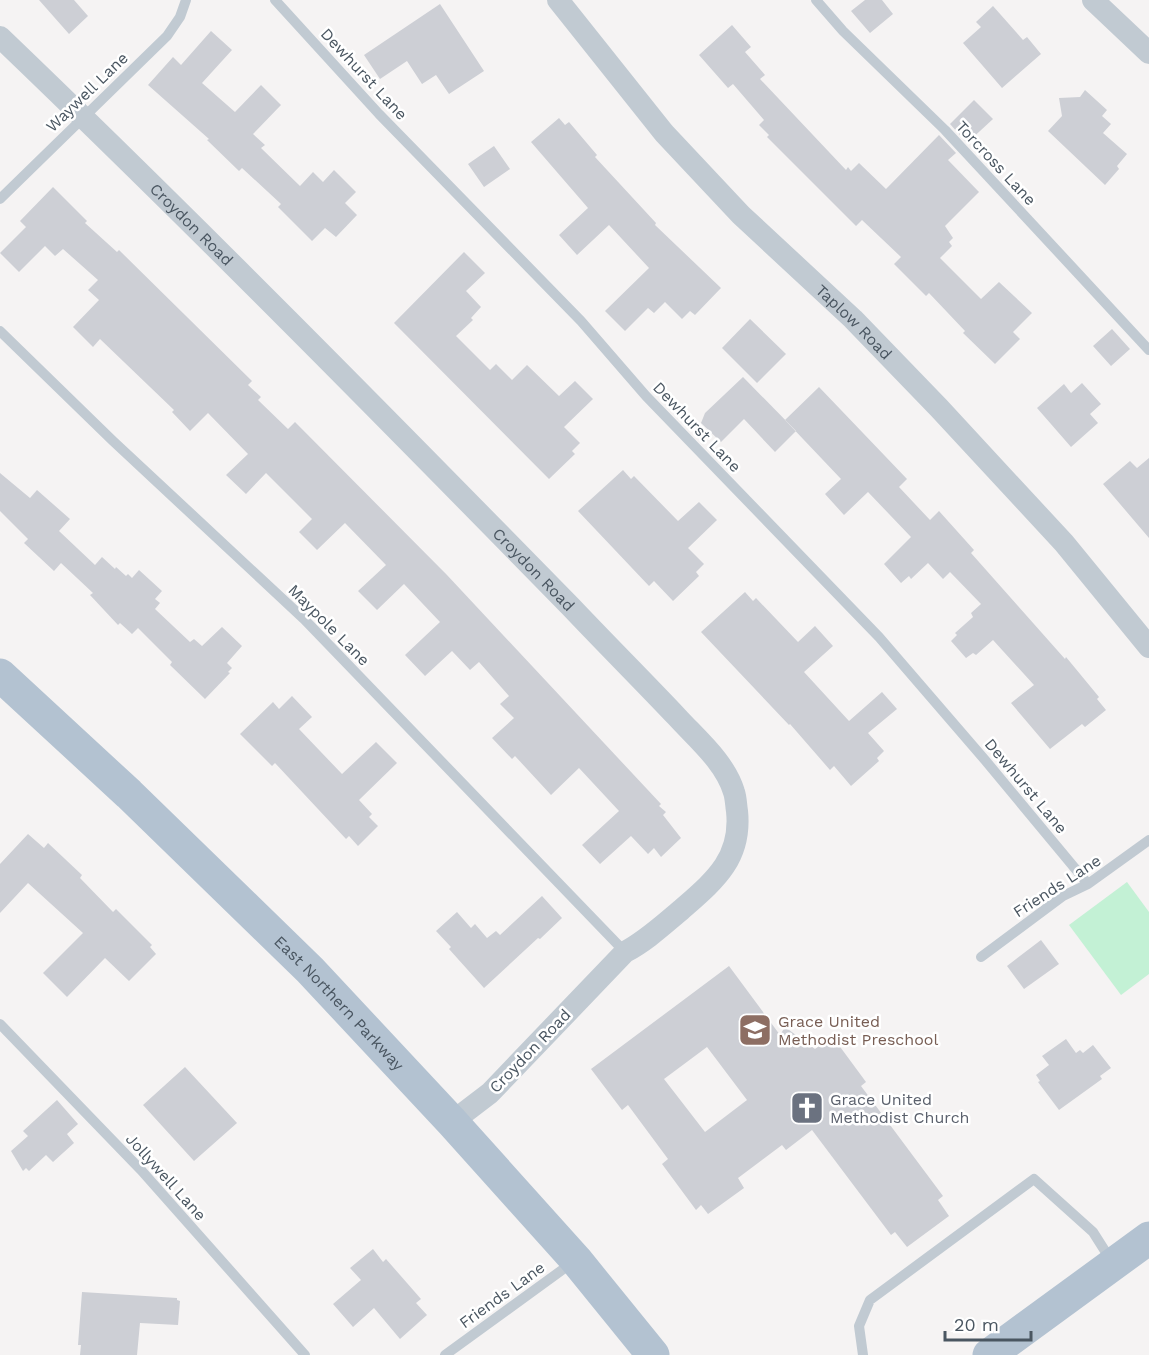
<svg xmlns="http://www.w3.org/2000/svg" width="1149" height="1355" viewBox="0 0 1149 1355" font-family="'Work Sans',sans-serif">
<style>
.green{fill:#c3f1d5}
.building{fill:#cdcfd5;fill-rule:evenodd}
.lines{fill:none;stroke-linecap:round;stroke-linejoin:round}
.service{stroke:#c1cad2;stroke-width:10}
.minor{stroke:#c1cad2;stroke-width:22}
.primary{stroke:#b3c2d1;stroke-width:33}
.labels{text-anchor:middle;dominant-baseline:central;stroke-width:5;stroke-linejoin:round;paint-order:stroke}
.street-label{font-size:16px;fill:#4a5661;stroke:#fff}
.education-label{font-size:16px;fill:#785e54;stroke:#fff;text-anchor:start}
.worship-label{font-size:16px;fill:#5b616d;stroke:#fff;text-anchor:start}
</style>
<rect width="100%" height="100%" fill="#f5f3f3"/>
<!-- green -->
<path class="green" d="M 1127,882 L 1149,912 L 1149,974 L 1121,995 L 1069,925 Z"/>
<!-- building -->
<path class="building" d="M 39,0 L 74,0 L 88,16 L 69,34 Z
M 865,0 L 882,0 L 893,14 L 870,33 L 851,11 Z
M 440,4 L 484,71 L 449,94 L 436,75 L 422,84 L 407,61 L 380,79 L 364,55 Z
M 993,6 L 1023,40 L 1027,37 L 1041,54 L 1002,88 L 963,43 L 981,27 L 976,22 Z
M 732,25 L 751,47 L 745,52 L 765,75 L 760,79 L 846,170 L 848,167 L 851,171 L 859,163 L 886,189 L 939,135 L 956,153 L 948,160 L 979,192 L 945,226 L 953,238 L 949,242 L 952,246 L 940,258 L 981,299 L 999,282 L 1032,313 L 1013,332 L 1020,339 L 995,364 L 963,333 L 965,331 L 929,293 L 926,296 L 894,264 L 901,257 L 862,220 L 856,226 L 767,137 L 769,135 L 759,125 L 764,120 L 733,84 L 728,88 L 699,55 Z
M 211,31 L 232,50 L 202,83 L 235,112 L 261,85 L 281,105 L 253,134 L 265,145 L 261,148 L 300,186 L 313,172 L 323,182 L 334,170 L 356,192 L 345,203 L 357,215 L 336,237 L 325,228 L 312,241 L 278,207 L 281,204 L 242,168 L 239,171 L 207,140 L 209,139 L 148,85 L 173,57 L 181,65 Z
M 1085,90 L 1107,110 L 1102,116 L 1111,124 L 1103,133 L 1127,154 L 1117,166 L 1119,169 L 1105,185 L 1048,131 L 1062,116 L 1059,98 L 1080,97 Z
M 974,100 L 993,119 L 967,143 L 950,124 Z
M 559,118 L 565,125 L 569,122 L 597,155 L 595,157 L 656,223 L 655,225 L 721,288 L 695,315 L 690,311 L 682,319 L 665,302 L 654,313 L 648,308 L 625,331 L 605,311 L 649,268 L 609,225 L 577,255 L 559,235 L 588,208 L 531,142 Z
M 494,146 L 510,169 L 484,187 L 468,164 Z
M 53,187 L 87,221 L 85,223 L 117,252 L 119,250 L 252,381 L 248,385 L 261,397 L 258,400 L 288,429 L 295,422 L 447,575 L 661,804 L 659,806 L 666,812 L 663,815 L 681,838 L 661,857 L 654,848 L 648,854 L 631,836 L 600,864 L 582,845 L 619,811 L 579,768 L 551,795 L 515,756 L 512,759 L 492,738 L 514,718 L 500,704 L 509,696 L 479,662 L 470,670 L 452,651 L 425,676 L 405,655 L 440,622 L 404,584 L 377,610 L 358,591 L 386,565 L 345,523 L 317,550 L 299,532 L 312,519 L 266,473 L 246,494 L 226,475 L 248,454 L 208,413 L 190,431 L 172,412 L 174,410 L 100,339 L 93,347 L 73,327 L 99,300 L 88,290 L 98,280 L 63,249 L 55,256 L 45,246 L 19,272 L 0,253 L 26,227 L 20,221 Z
M 464,252 L 485,273 L 466,291 L 481,307 L 471,318 L 473,320 L 456,336 L 490,370 L 496,364 L 512,380 L 527,365 L 559,396 L 575,381 L 593,399 L 564,427 L 580,443 L 572,451 L 575,454 L 549,479 L 394,323 Z
M 750,319 L 786,354 L 757,383 L 722,348 Z
M 1112,329 L 1130,349 L 1111,366 L 1093,346 Z
M 743,377 L 796,431 L 775,452 L 744,419 L 721,442 L 701,423 L 705,413 Z
M 1082,383 L 1101,404 L 1090,414 L 1098,423 L 1071,447 L 1037,408 L 1064,384 L 1071,393 Z
M 819,387 L 907,479 L 899,487 L 930,520 L 939,511 L 974,550 L 971,553 L 1065,659 L 1066,657 L 1099,697 L 1097,699 L 1106,710 L 1085,727 L 1082,724 L 1050,749 L 1011,703 L 1034,685 L 993,640 L 976,655 L 973,653 L 966,658 L 951,641 L 957,635 L 955,633 L 973,617 L 971,613 L 981,604 L 950,572 L 943,579 L 928,563 L 911,579 L 909,576 L 901,583 L 884,564 L 911,537 L 868,492 L 844,515 L 825,494 L 841,479 L 785,420 Z
M 1149,458 L 1149,538 L 1103,484 L 1130,461 L 1137,468 Z
M 623,470 L 631,479 L 634,476 L 678,521 L 699,502 L 717,520 L 688,548 L 704,564 L 696,572 L 699,576 L 673,601 L 654,581 L 649,586 L 578,511 Z
M 0,473 L 30,498 L 37,490 L 70,519 L 59,531 L 95,565 L 102,557 L 115,569 L 116,567 L 126,576 L 128,574 L 132,578 L 139,570 L 162,591 L 155,599 L 160,603 L 155,609 L 190,642 L 194,639 L 202,646 L 222,627 L 242,646 L 227,663 L 232,668 L 228,672 L 230,673 L 205,699 L 170,665 L 172,662 L 138,628 L 132,634 L 120,623 L 118,625 L 90,595 L 93,593 L 61,563 L 54,571 L 24,543 L 28,539 L 0,511 Z
M 745,592 L 753,601 L 756,598 L 798,642 L 815,626 L 833,646 L 804,672 L 849,721 L 882,692 L 897,709 L 868,733 L 884,751 L 877,758 L 879,761 L 851,786 L 834,766 L 830,770 L 790,724 L 789,725 L 701,632 Z
M 292,696 L 312,717 L 299,729 L 342,774 L 376,742 L 397,763 L 359,800 L 372,814 L 369,817 L 378,826 L 358,846 L 349,836 L 346,839 L 275,763 L 272,766 L 240,734 L 273,702 L 279,709 Z
M 28,834 L 44,848 L 48,843 L 82,875 L 80,878 L 113,912 L 116,909 L 152,945 L 150,947 L 156,954 L 129,981 L 105,958 L 67,997 L 43,973 L 83,933 L 28,883 L 0,913 L 0,864 Z
M 542,896 L 562,918 L 540,939 L 538,938 L 484,988 L 449,949 L 451,947 L 436,931 L 457,912 L 471,928 L 475,924 L 487,938 L 496,931 L 500,935 Z
M 1041,940 L 1059,964 L 1024,989 L 1007,966 Z
M 729,966 L 780,1035 L 785,1027 L 815,1049 L 827,1040 L 833,1048 L 838,1044 L 866,1082 L 861,1086 L 943,1196 L 938,1200 L 949,1216 L 907,1247 L 895,1232 L 891,1235 L 812,1130 L 786,1150 L 782,1145 L 738,1178 L 744,1188 L 708,1214 L 701,1205 L 696,1210 L 662,1164 L 668,1159 L 628,1105 L 622,1110 L 591,1069 ZM 707,1047 L 747,1100 L 705,1132 L 664,1079 Z
M 1066,1039 L 1076,1053 L 1080,1050 L 1083,1053 L 1093,1045 L 1111,1068 L 1100,1076 L 1102,1079 L 1059,1110 L 1038,1082 L 1040,1081 L 1036,1075 L 1049,1065 L 1042,1056 Z
M 185,1067 L 237,1123 L 194,1161 L 143,1105 Z
M 57,1100 L 78,1124 L 67,1134 L 74,1143 L 53,1162 L 46,1155 L 29,1171 L 26,1168 L 23,1171 L 11,1151 L 28,1136 L 23,1131 Z
M 373,1249 L 383,1262 L 386,1259 L 421,1299 L 416,1303 L 427,1315 L 400,1339 L 374,1308 L 353,1327 L 333,1304 L 361,1280 L 350,1268 Z
M 82,1292 L 177,1298 L 177,1300 L 180,1301 L 178,1325 L 140,1323 L 137,1355 L 80,1355 L 81,1345 L 78,1345 Z"/>
<g class="lines">
<!-- service -->
<path class="service" d="M 275,0 L 379,114 L 581,321 L 646,396 L 879,637 L 985,760 L 1088,884
M 816,0 L 843,31 L 945,130 L 1149,350
M 0,199 L 167,36 L 180,17 L 186,0
M 0,331 L 113,441 L 304,619 L 625,952
M 981,957 L 1063,896 L 1088,884 L 1149,840
M 0,1024 L 141,1170 L 305,1355
M 445,1355 L 573,1262
M 863,1355 L 859,1326 L 870,1300 L 1034,1179 L 1093,1232 L 1112,1262"/>
<!-- minor -->
<g class="minor">
<path id="s1" d="M 558,0 L 664,133 L 741,215 L 853,319 L 939,408 L 1064,543 L 1149,647"/>
<path d="M 1093,0 L 1149,53"/>
<path id="s2" d="M 0,37 C 194,223 383,415 571,607 C 606,644 642,680 677,717 C 697,739 725,762 734,792 C 736,798 736,805 737,811 C 742,859 714,881 681,910 C 663,925 646,941 625,952 L 490,1093 L 452,1122"/>
</g>
<!-- primary -->
<g class="primary">
<path id="s3" d="M 0,675 L 129,794 L 310,970 L 452,1122 L 576,1260 L 653,1355"/>
<path d="M 989,1355 L 1149,1238"/>
</g>
</g>
<!-- icons -->
<defs>
<symbol id="school-square" viewBox="-11 -11 22 22"><rect x="-9" y="-9" width="18" height="18" rx="4" fill="#8d6e63" stroke="#fff"/><path d="M0-5L7-2L0 1L-7-2ZM-4 1L0 2.5L4 1V4Q0 6-4 4Z" fill="#fff"/></symbol>
<symbol id="church-square" viewBox="-11 -11 22 22"><rect x="-9" y="-9" width="18" height="18" rx="4" fill="#6b7280" stroke="#fff"/><path d="M-1.2-6h2.4v3.5h3.3v2.4h-3.3V6h-2.4V-.1h-3.3v-2.4h3.3Z" fill="#fff"/></symbol>
</defs>
<g fill-rule="evenodd">
<use href="#school-square" x="736" y="1011" width="38" height="38"/>
<use href="#church-square" x="788" y="1089" width="38" height="38"/>
</g>
<g class="labels">
<!-- street labels -->
<g class="street-label">
<text transform="translate(364 74) rotate(47)">Dewhurst Lane</text>
<text transform="translate(87 92) rotate(-44)">Waywell Lane</text>
<text transform="translate(996 163) rotate(47)">Torcross Lane</text>
<text stroke="none"><textPath href="#s2" startOffset="268">Croydon Road</textPath></text>
<text stroke="none"><textPath href="#s1" startOffset="438">Taplow Road</textPath></text>
<text transform="translate(697 427) rotate(46)">Dewhurst Lane</text>
<text stroke="none"><textPath href="#s2" startOffset="754">Croydon Road</textPath></text>
<text transform="translate(329 625) rotate(45)">Maypole Lane</text>
<text transform="translate(1026 786) rotate(50)">Dewhurst Lane</text>
<text transform="translate(1057 886) rotate(-33)">Friends Lane</text>
<text stroke="none"><textPath href="#s3" startOffset="472">East Northern Parkway</textPath></text>
<text transform="translate(530 1051) rotate(-46)">Croydon Road</text>
<text transform="translate(166 1177) rotate(48)">Jollywell Lane</text>
<text transform="translate(502 1295) rotate(-36)">Friends Lane</text>
</g>
<!-- education labels -->
<g class="education-label">
<text x="778" y="1021">Grace United<tspan x="778" dy="18">Methodist Preschool</tspan></text>
</g>
<!-- worship labels -->
<g class="worship-label">
<text x="830" y="1099">Grace United<tspan x="830" dy="18">Methodist Church</tspan></text>
</g>
</g>
<!-- scale -->
<path d="M945 1331v9h86v-9" fill="none" stroke="#4a5661" stroke-width="3"/>
<text x="954" y="1331" font-size="18" fill="#4a5661" stroke="#ffffff" stroke-width="4.5" paint-order="stroke">20 m</text>
</svg>
